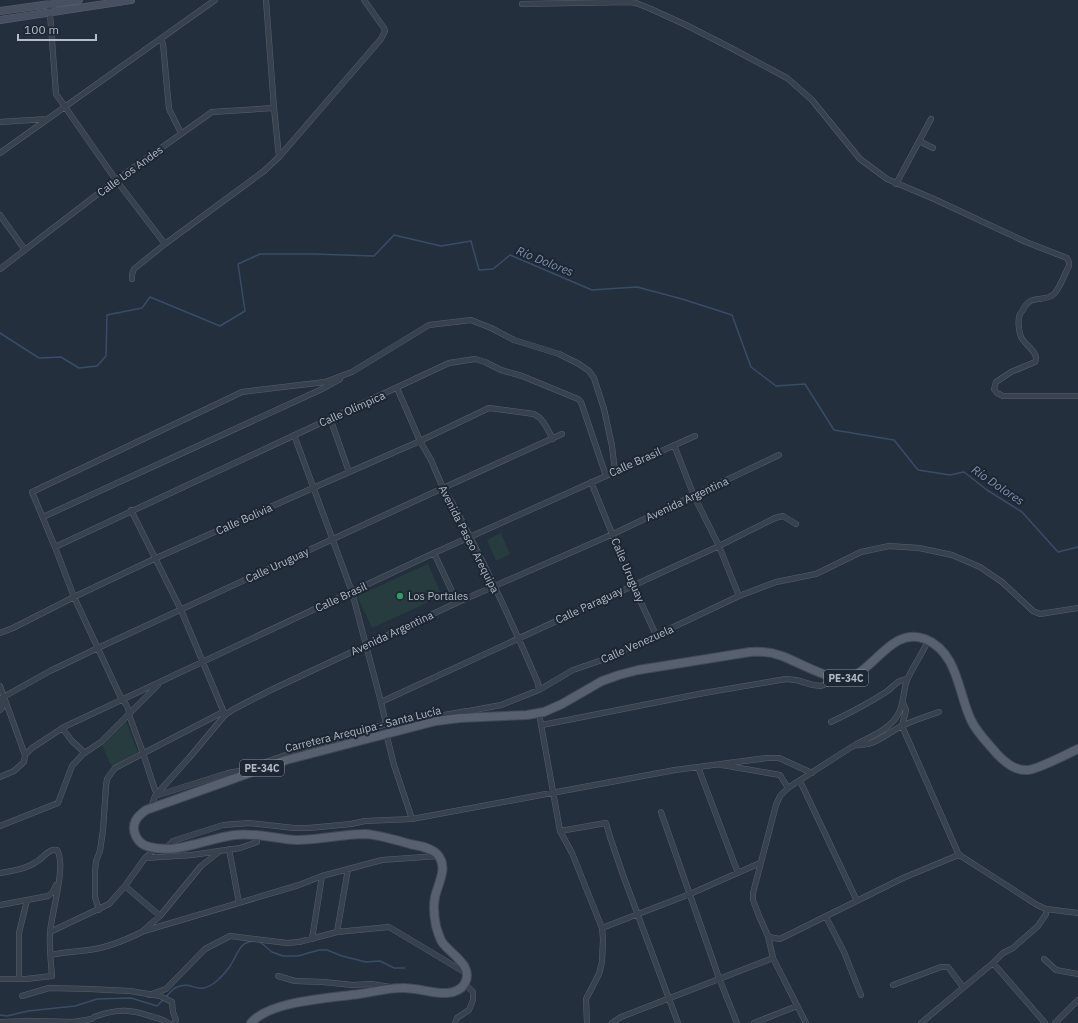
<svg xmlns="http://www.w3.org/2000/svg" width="1078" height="1023" viewBox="0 0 1078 1023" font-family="'IBM Plex Sans',sans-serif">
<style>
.green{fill:#263c3f}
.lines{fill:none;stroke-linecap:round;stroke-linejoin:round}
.stream{stroke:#394c67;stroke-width:1.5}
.street-casing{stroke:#565f6c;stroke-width:6}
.secondary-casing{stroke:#565f6c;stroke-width:8}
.primary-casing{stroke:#414a57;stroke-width:10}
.street{stroke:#38414e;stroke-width:5}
.secondary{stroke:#465061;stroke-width:7}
.primary{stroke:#56606e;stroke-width:8}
.leisure-dot{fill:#2e9e5b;stroke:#1d2633;stroke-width:1.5}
.labels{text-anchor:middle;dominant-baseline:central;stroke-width:4;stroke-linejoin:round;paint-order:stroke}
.shield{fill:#1d2633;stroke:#878f9c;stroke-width:1}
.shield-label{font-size:10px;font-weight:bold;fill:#b4bcc9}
.street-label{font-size:11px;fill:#b4bcc9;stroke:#1d2633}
.poi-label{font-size:11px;fill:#b4bcc9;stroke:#1d2633;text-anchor:start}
.water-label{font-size:12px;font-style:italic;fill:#7c92b1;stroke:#1d2633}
</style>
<rect width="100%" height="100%" fill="#242f3e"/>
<!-- green -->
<path class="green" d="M 501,533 L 510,554 L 496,561 L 487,540 Z
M 428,564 L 442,596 L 372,628 L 357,596 Z
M 126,721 L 138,752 L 112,767 L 102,745 Z"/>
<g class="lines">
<!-- stream -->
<path class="stream" d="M 0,333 L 39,358 L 61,357 L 79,368 L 97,366 L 106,356 L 107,315 L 142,308 L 150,297 L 220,326 L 245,311 L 238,264 L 260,254 L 313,254 L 374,256 L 394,235 L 441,246 L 471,241 L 479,270 L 493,269 L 510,255 L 592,290 L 637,287 L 682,299 L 732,315 L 751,367 L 776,386 L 805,384 L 834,430 L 894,440 L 918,470 L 950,475 L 964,472 L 987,490 L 1022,512 L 1058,552 L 1078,547
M 260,942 L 272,952 L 283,956 L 298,956 L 319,950 L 327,950 L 342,956 L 366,962 L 380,961 L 394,968 L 405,968
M 166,997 C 169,994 173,988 177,987 C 195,980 197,998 218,980 C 222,976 227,971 230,966 C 238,955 238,942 254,941
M 0,1015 L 7,1016 L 28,1011 L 75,1006 L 97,999 L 131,998 L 157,1006 L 163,1000"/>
<defs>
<path id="street" d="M 49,0 L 56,94 L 116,180 L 165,244
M 266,0 L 274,108 L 279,157
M 522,4 L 629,2 L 636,3 L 651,9 L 686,25 L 731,48 L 787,78 L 812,100 L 860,159 L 887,179 L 934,199 L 1026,242 L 1067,258 L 1069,262 L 1069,266 C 1065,273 1060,288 1054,294 C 1045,303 1030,293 1023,310 C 1021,312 1019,316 1019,318 C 1018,323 1019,332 1021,337 C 1025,345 1040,353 1035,362 L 1011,372 L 996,382 L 994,389 L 997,393 L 1003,396 L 1078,396
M 161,39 L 163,44 L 169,109 L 181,133
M 0,122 L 47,119
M 919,141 L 933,148
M 0,153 L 215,0
M 896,184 L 931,119
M 0,215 L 25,250
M 0,269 L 116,180 L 212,112 L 274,108
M 132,279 L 132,274 L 134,269 L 165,244 L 264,171 L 279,157 L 381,39 L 385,31 L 384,28 L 364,0
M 397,388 L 420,441 L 431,460 L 443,488 L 451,501 L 453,504 C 484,562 512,622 538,683 L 539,690
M 330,418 L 349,472
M 294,435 L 352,592 L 381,702 L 386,724
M 674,445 L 694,496 L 719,546 L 739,596
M 591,482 L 633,585 L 656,635
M 131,510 L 181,610 L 225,715
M 43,517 L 320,390 L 340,379
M 55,547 L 449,363 L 475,359 L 485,362 L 501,370 L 522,376 L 578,399 L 581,402 L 606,476
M 434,553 L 457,602
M 0,633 L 13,628 L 74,597 L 154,559 L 313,488 L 420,441 L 489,408 L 534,414 C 544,419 547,429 553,439
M 928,641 C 922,654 914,665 908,678 C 902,690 905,705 897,716 C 888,731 869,737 855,745 C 832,759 810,774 788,788 L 780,796 L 776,805 L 753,893 L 753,900 L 759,916 L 768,936 L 774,938 L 780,939 L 903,878 L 956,856 L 961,856 L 1037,905 L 1046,909 L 1078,913
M 0,686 L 25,755
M 0,699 L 50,671 L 98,648 L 443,488 L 562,434
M 381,702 L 719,546 L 775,518 L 783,516 L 796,524
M 903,703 L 906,710 L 902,726 L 958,853 L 961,856
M 0,710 L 2,708 L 3,697
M 539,713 L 560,831 L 572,853 L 602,928 L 603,939 L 602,962 L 599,974 L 586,999 L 587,1023
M 461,717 L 469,711 L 501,705 L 539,690 L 573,670 L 608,658 L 739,596 L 776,582 L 816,574 L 861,552 L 889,546 L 919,548 L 952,555 L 980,567 L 1002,582 L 1033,611 L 1040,614 L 1078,608
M 831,722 C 850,713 869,703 886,692 C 895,686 895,681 907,679
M 542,725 L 704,693 L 786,679 L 796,680 L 813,685 L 821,686 L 839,679
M 62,728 L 72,741 L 85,753
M 386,733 L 394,765 L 412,819
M 856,745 C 875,747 888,732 904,725 C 915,720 927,716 939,712
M 722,765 L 780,775 L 788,788
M 698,767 L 738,873
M 0,777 L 14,771 L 24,762 L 25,755 L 32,748 L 64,727 L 434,553 L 695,436
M 800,781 L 857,901
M 155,790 L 143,753 L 129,715 C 129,708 127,704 122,700 L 74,597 L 55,547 L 32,492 L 242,392 L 325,382 L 352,372 L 429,325 L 471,320 L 491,328 L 514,340 L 559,354 L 579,364 L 589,371 L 594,378 L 604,409 L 612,446 L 615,472
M 155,796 L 228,773 L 240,771 L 311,746 L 386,724 L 428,714 L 444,715 L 467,711
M 151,808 L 155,796 L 189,758 L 225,715 L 234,709 L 273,689 L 454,604 L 613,534 L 779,455
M 661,812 L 719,978 L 737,1023
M 0,826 L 58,803 L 72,766 L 83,754 L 101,742 L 158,685
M 560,831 L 606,823 L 610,837 L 623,875 L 678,1023
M 166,848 L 173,841 L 223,825 L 249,823 L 294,828 L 309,828 L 351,824 L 365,821 L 412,819 L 675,770 L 767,758 L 779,758 L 812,773
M 229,849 L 239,903
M 145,858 L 192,855 L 240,848 L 257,842
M 0,873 C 12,871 26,869 36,862 C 43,858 49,848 57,850 C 67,865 51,914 50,933 C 49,947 51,962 52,976 L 26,979 L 0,979
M 125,886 L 160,916
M 0,905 L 48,896 L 53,892 L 56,885
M 99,910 L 95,897 L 95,872 L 96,861 L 100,851 L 103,830 L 106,786 L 107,779 L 115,768 L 223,712
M 826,917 L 844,952 L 861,995
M 602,928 L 690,894 L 760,863
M 144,930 L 160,916 L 201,866 L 220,851
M 50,932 L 109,904 L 125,886 L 145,858 L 156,848
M 337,932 L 348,869
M 768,936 L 773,958 L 806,1023
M 312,939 L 322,876
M 51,955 C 63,952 75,952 88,950 C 108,948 126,940 144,931 L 299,885 L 322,876 L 382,860 L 438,856
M 1044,959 L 1056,970 L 1078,974
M 993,963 L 1045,1023
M 278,976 L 295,981 L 323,982 L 353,985 L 371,984 L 390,987
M 19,979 L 19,933 L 27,900
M 893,985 L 941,967 L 948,967 L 963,987
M 149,995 L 166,989 L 205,949 L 230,936 L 287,943 L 299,942 L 337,932 L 389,927 L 466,973
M 22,996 L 49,988 L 90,989 L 130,991 L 160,996 L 172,1002 L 173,1012 L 176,1020 L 174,1023
M 0,1022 L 35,1021 L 73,1022 L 92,1019 L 94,1017 C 115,1009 129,1009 150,1016 C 157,1018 163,1019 168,1023
M 455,1023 L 457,1018 L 469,1010 L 473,1000 L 473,992 L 465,984
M 612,1023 L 621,1017 L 773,958
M 754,1023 L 797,1006
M 921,1023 L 993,963 L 1003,953 L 1013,948 L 1038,926 L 1046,914 L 1046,909
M 1055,1023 L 1078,1000"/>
<path id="secondary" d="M 0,11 L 79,0
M 0,20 L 131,0"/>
<path id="primary" d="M 251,1023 C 269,1001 331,998 359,994 C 373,992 387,988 401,988 C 417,987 432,994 447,993 C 454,993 462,989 465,983 C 474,965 450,954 442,942 C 439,937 438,932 436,926 C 434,916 433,907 435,897 C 438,883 449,867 437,854 C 430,847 419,846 410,844 C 396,840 380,835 365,834 C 342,834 320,840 297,840 C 276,839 255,832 234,835 C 206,839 178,854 150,847 C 138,845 130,831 136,820 C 138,816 142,813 146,810 L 286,760 L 436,721 L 460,718 L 527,715 L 544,712 L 562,704 L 602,681 L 619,675 L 638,670 L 750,652 C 761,651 771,652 782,656 C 798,662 832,682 848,678 C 874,671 892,626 925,639 C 958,652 958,693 971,720 C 977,733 988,743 997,754 C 1006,763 1015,771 1028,770 C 1039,769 1067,754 1078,749"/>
</defs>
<!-- street casing -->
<use href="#street" class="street-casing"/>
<!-- secondary casing -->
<use href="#secondary" class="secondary-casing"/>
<!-- primary casing -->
<use href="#primary" class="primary-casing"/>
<!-- street -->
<use href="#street" class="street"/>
<!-- secondary -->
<use href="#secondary" class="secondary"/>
<!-- primary -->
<use href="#primary" class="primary"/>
</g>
<!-- markers -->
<circle class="leisure-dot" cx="400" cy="596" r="4"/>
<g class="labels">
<!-- shield labels -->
<g class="shield">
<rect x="824" y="670" width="44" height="16" rx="3"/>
<rect x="240" y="760" width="44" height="16" rx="3"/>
</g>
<g class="shield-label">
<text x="846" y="678">PE-34C</text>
<text x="262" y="768">PE-34C</text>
</g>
<!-- street labels -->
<g class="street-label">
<text transform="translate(130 171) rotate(-36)">Calle Los Andes</text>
<text transform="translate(352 409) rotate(-24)">Calle Olímpica</text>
<text transform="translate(635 462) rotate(-24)">Calle Brasil</text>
<text transform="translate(687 499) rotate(-25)">Avenida Argentina</text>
<text transform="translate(244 519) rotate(-24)">Calle Bolivia</text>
<text transform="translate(469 539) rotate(63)">Avenida Paseo Arequipa</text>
<text transform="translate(277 565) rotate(-25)">Calle Uruguay</text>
<text transform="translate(628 570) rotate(67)">Calle Uruguay</text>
<text transform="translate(341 597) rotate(-25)">Calle Brasil</text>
<text transform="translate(589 605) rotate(-25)">Calle Paraguay</text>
<text transform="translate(392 633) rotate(-25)">Avenida Argentina</text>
<text transform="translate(637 644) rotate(-24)">Calle Venezuela</text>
<text transform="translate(363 729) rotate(-14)">Carretera Arequipa - Santa Lucía</text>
</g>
<!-- poi labels -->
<g class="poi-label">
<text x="408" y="596">Los Portales</text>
</g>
<!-- water labels -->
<g class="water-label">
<text transform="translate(545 261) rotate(22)">Río Dolores</text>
<text transform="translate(998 485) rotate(34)">Río Dolores</text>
</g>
</g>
<!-- scale -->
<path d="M18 34v6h78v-6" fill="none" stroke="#b4bcc9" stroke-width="2"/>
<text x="24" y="34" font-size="12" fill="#b4bcc9" stroke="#1d2633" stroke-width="3" paint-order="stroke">100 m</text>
</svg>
